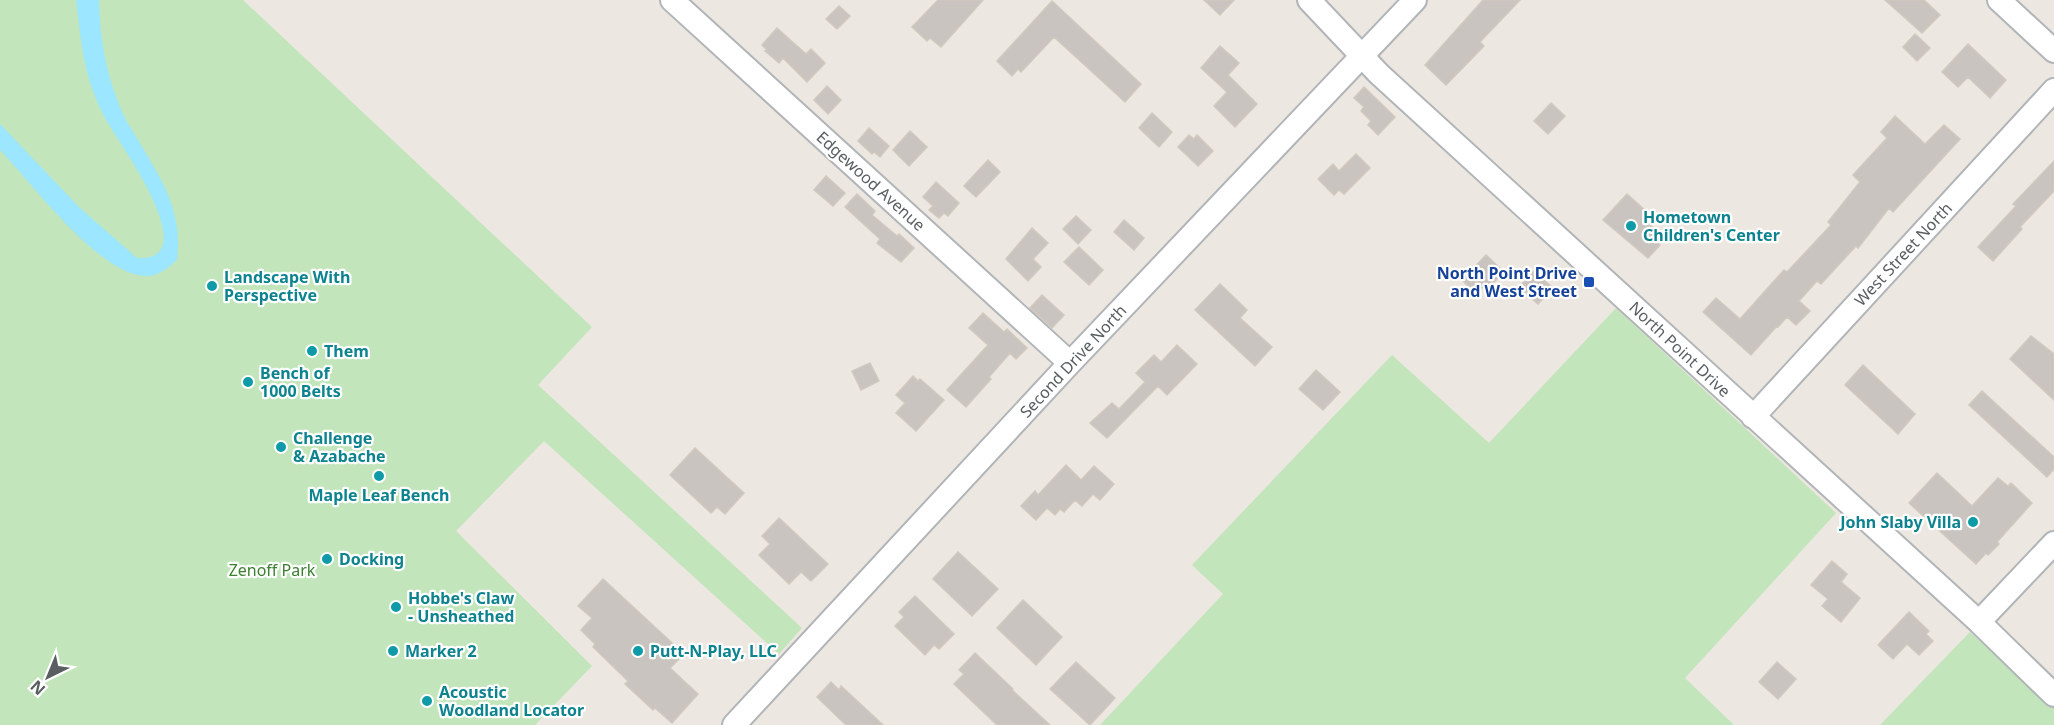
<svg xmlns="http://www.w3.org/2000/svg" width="2054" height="725" viewBox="0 0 2054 725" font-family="'Noto Sans',sans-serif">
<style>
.green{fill:#c2e5bb}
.water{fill:#9de6ff}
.building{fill:#c9c4bf;stroke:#d1c8be;stroke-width:1.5}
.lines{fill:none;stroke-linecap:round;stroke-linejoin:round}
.minor-casing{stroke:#b1b5b8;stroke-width:26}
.minor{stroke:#fff;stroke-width:22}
.culture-dot{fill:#0f9aa8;stroke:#fff;stroke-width:2}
.transit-dot{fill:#1a4fb4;stroke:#fff;stroke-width:2}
.labels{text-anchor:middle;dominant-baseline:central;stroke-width:4.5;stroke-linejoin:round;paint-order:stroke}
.street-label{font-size:16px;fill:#595e61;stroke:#fff}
.culture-label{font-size:16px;font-weight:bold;fill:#0d838f;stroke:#fff;text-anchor:start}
.transit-label{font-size:16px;font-weight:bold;fill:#164399;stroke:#fff;text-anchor:end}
.park-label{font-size:16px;fill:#3c8130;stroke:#fff}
</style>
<rect width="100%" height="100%" fill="#ece7e0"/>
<!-- green -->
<path class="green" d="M 0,0 L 243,0 L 592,327 L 538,385 L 802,628 L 779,654 L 544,441 L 456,531 L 592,666 L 535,725 L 0,725 Z
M 1616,308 L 1836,513 L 1685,678 L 1734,725 L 1100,725 L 1223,594 L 1192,565 L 1392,355 L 1489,443 Z
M 1970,632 L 2054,708 L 2054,725 L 1880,725 Z"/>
<!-- water -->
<path class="water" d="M 76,0 L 99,0 C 100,42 107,78 124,116 C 128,125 134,132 138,140 C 162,180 183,211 177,260 C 168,268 157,277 145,276 C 98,274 32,183 0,150 L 0,124 L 80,208 L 137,258 C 205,262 124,150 111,128 C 104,117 97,103 93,91 C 82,61 80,31 76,0 Z"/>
<!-- building -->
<path class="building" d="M 938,0 L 983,0 L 941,47 L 930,38 L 927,41 L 912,27 Z
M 1204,0 L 1234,0 L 1220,15 Z
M 1483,0 L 1520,0 L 1480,42 L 1484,46 L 1446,85 L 1425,65 Z
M 1885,0 L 1924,0 L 1940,15 L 1922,33 Z
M 1052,1 L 1141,84 L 1125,102 L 1054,37 L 1021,72 L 1018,69 L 1012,76 L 997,61 Z
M 839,6 L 850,16 L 837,29 L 826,19 Z
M 777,28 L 806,54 L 811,49 L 825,63 L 807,82 L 783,58 L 779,63 L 765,51 L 767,50 L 762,45 Z
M 1915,34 L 1930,48 L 1917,61 L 1903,47 Z
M 1968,44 L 2006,80 L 1990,98 L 1968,77 L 1958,87 L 1942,72 Z
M 1220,46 L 1239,63 L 1228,75 L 1257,104 L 1235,127 L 1214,106 L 1227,92 L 1201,68 Z
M 827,86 L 841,100 L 828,114 L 814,100 Z
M 1364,87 L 1395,117 L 1378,135 L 1368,125 L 1371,121 L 1361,111 L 1364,107 L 1354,98 Z
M 1551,103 L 1565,116 L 1548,134 L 1534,121 Z
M 1152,113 L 1172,132 L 1159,147 L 1139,128 Z
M 1895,116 L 1925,144 L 1944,125 L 1960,139 L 1893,212 L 1889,208 L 1858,248 L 1856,246 L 1821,284 L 1817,281 L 1799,301 L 1810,311 L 1796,325 L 1787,317 L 1778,327 L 1777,326 L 1751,355 L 1703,312 L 1716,298 L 1740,319 L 1784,270 L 1787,272 L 1831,225 L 1828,222 L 1860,182 L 1853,175 L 1887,138 L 1881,132 Z
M 869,128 L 889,146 L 880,157 L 874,152 L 872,154 L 858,141 Z
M 910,131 L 927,147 L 909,166 L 893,150 Z
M 1189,135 L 1194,139 L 1197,135 L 1213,151 L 1198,166 L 1178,147 Z
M 1356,154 L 1370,168 L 1344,194 L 1339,190 L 1334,195 L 1318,179 L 1333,164 L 1339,171 Z
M 988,160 L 1000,172 L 976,197 L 964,186 Z
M 2054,161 L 2054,191 L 2020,227 L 2022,229 L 1993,261 L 1978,247 L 2016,206 L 2013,204 Z
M 826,176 L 845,193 L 833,206 L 814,190 Z
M 936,182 L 959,203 L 948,216 L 944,213 L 939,218 L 929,210 L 933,206 L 923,197 Z
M 857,194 L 875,211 L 872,215 L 897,236 L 899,234 L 914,248 L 901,262 L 877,243 L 880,239 L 845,207 Z
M 1627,194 L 1647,212 L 1642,217 L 1659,233 L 1653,238 L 1660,245 L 1648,258 L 1603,220 Z
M 1076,216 L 1091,230 L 1078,244 L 1063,229 Z
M 1124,220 L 1144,238 L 1134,250 L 1114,232 Z
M 1032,228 L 1048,243 L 1033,259 L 1041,267 L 1028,281 L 1006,259 Z
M 1079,247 L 1103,270 L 1089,285 L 1064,262 Z
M 1486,255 L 1504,272 L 1487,289 L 1484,286 L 1476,294 L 1462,280 Z
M 1534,271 L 1553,288 L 1538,304 L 1519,287 Z
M 1220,284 L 1247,310 L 1240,318 L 1272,347 L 1255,366 L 1195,310 Z
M 1042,295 L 1064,315 L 1052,328 L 1030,308 Z
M 983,313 L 1004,332 L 1007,329 L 1027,348 L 1016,359 L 1010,353 L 989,377 L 991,379 L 966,407 L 947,390 L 988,345 L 969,328 Z
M 2031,336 L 2054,354 L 2054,400 L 2010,359 Z
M 1177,345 L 1197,364 L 1167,395 L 1158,386 L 1107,438 L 1090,423 L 1112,403 L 1119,409 L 1145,382 L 1136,373 L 1154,355 L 1161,362 Z
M 870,363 L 879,381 L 861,390 L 852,371 Z
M 1863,365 L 1915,414 L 1898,434 L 1845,385 Z
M 1316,370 L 1340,392 L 1323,410 L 1299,389 Z
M 913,376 L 918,381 L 920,379 L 944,400 L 916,431 L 896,413 L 905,403 L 896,395 Z
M 1982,391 L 2054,457 L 2054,469 L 2047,477 L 1969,405 Z
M 695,448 L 744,493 L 725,514 L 717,507 L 711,513 L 670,475 Z
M 1066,465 L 1081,480 L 1094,466 L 1114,484 L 1100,500 L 1093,494 L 1082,506 L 1075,500 L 1064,512 L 1060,509 L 1055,515 L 1047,508 L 1036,520 L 1021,506 L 1035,491 L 1038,495 Z
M 1937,473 L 1972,506 L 1998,478 L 2008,486 L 2011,483 L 2032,503 L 1997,542 L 1999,544 L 1988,555 L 1986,553 L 1976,564 L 1909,503 Z
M 779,518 L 828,564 L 811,581 L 801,572 L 789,584 L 759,555 L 770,544 L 762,536 Z
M 958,552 L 998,589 L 972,616 L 933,579 Z
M 1832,561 L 1847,574 L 1841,582 L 1860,598 L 1841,622 L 1822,606 L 1828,599 L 1811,585 Z
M 603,579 L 684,654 L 670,668 L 698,694 L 672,723 L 655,708 L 653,710 L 625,684 L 628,681 L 593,647 L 595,644 L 581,630 L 592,618 L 578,606 Z
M 915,596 L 954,634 L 939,649 L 934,645 L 925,655 L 895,626 L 904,617 L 899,612 Z
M 1023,600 L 1062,637 L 1036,665 L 997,628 Z
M 1909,612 L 1929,631 L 1926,634 L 1933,641 L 1919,655 L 1907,644 L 1893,659 L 1878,645 Z
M 975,653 L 1013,689 L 1012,690 L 1050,725 L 997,725 L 954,684 L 964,674 L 959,670 Z
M 1076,662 L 1115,698 L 1090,725 L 1050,689 Z
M 1777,662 L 1796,679 L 1778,699 L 1759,682 Z
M 831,682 L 839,690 L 841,686 L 883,725 L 846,725 L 817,697 Z"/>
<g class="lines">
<defs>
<path id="minor" d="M 672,0 L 1070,363
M 1309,0 L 1379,74 L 1979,622 L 2054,695
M 1999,0 L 2054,51
M 1753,417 L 2054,90
M 1979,622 L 2054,543
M 734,725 L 1070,363 L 1415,0"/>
</defs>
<!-- minor casing -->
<use href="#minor" class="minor-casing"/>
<!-- minor -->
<use href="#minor" class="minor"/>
</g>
<!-- markers -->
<g class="culture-dot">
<circle cx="1631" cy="226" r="6"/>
<circle cx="212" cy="286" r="6"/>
<circle cx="312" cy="351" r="6"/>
<circle cx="248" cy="382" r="6"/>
<circle cx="281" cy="447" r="6"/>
<circle cx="379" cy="476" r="6"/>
<circle cx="1973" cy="522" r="6"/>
<circle cx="327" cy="559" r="6"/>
<circle cx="396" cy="607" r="6"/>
<circle cx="393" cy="651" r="6"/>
<circle cx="638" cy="651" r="6"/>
<circle cx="427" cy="701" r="6"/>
</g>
<rect class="transit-dot" x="1583" y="276" width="12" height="12" rx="3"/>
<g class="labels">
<!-- street labels -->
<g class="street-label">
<text transform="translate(871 181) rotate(42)">Edgewood Avenue</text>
<text transform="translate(1903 254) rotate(-47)">West Street North</text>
<text transform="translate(1680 349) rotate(43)">North Point Drive</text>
<text transform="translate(1073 361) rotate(-47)">Second Drive North</text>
</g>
<!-- culture labels -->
<g class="culture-label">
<text x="1643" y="217">Hometown<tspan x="1643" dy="18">Children's Center</tspan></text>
<text x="224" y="277">Landscape With<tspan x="224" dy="18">Perspective</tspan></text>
<text x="324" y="351">Them</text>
<text x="260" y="373">Bench of<tspan x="260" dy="18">1000 Belts</tspan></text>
<text x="293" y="438">Challenge<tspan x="293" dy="18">&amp; Azabache</tspan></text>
<text x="379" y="495" text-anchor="middle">Maple Leaf Bench</text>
<text x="1961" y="522" text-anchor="end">John Slaby Villa</text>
<text x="339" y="559">Docking</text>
<text x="408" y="598">Hobbe's Claw<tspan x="408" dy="18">- Unsheathed</tspan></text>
<text x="405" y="651">Marker 2</text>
<text x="650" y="651">Putt-N-Play, LLC</text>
<text x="439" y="692">Acoustic<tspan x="439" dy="18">Woodland Locator</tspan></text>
</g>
<!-- transit labels -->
<g class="transit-label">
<text x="1577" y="273">North Point Drive<tspan x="1577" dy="18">and West Street</tspan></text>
</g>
<!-- park labels -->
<g class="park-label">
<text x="272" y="570">Zenoff Park</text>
</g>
</g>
<!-- north arrow -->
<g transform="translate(48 677) rotate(223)" stroke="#ffffff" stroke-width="4.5" paint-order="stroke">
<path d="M0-4.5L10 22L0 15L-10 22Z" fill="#595e61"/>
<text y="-9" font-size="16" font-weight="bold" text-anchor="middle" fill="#595e61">N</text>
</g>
</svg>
